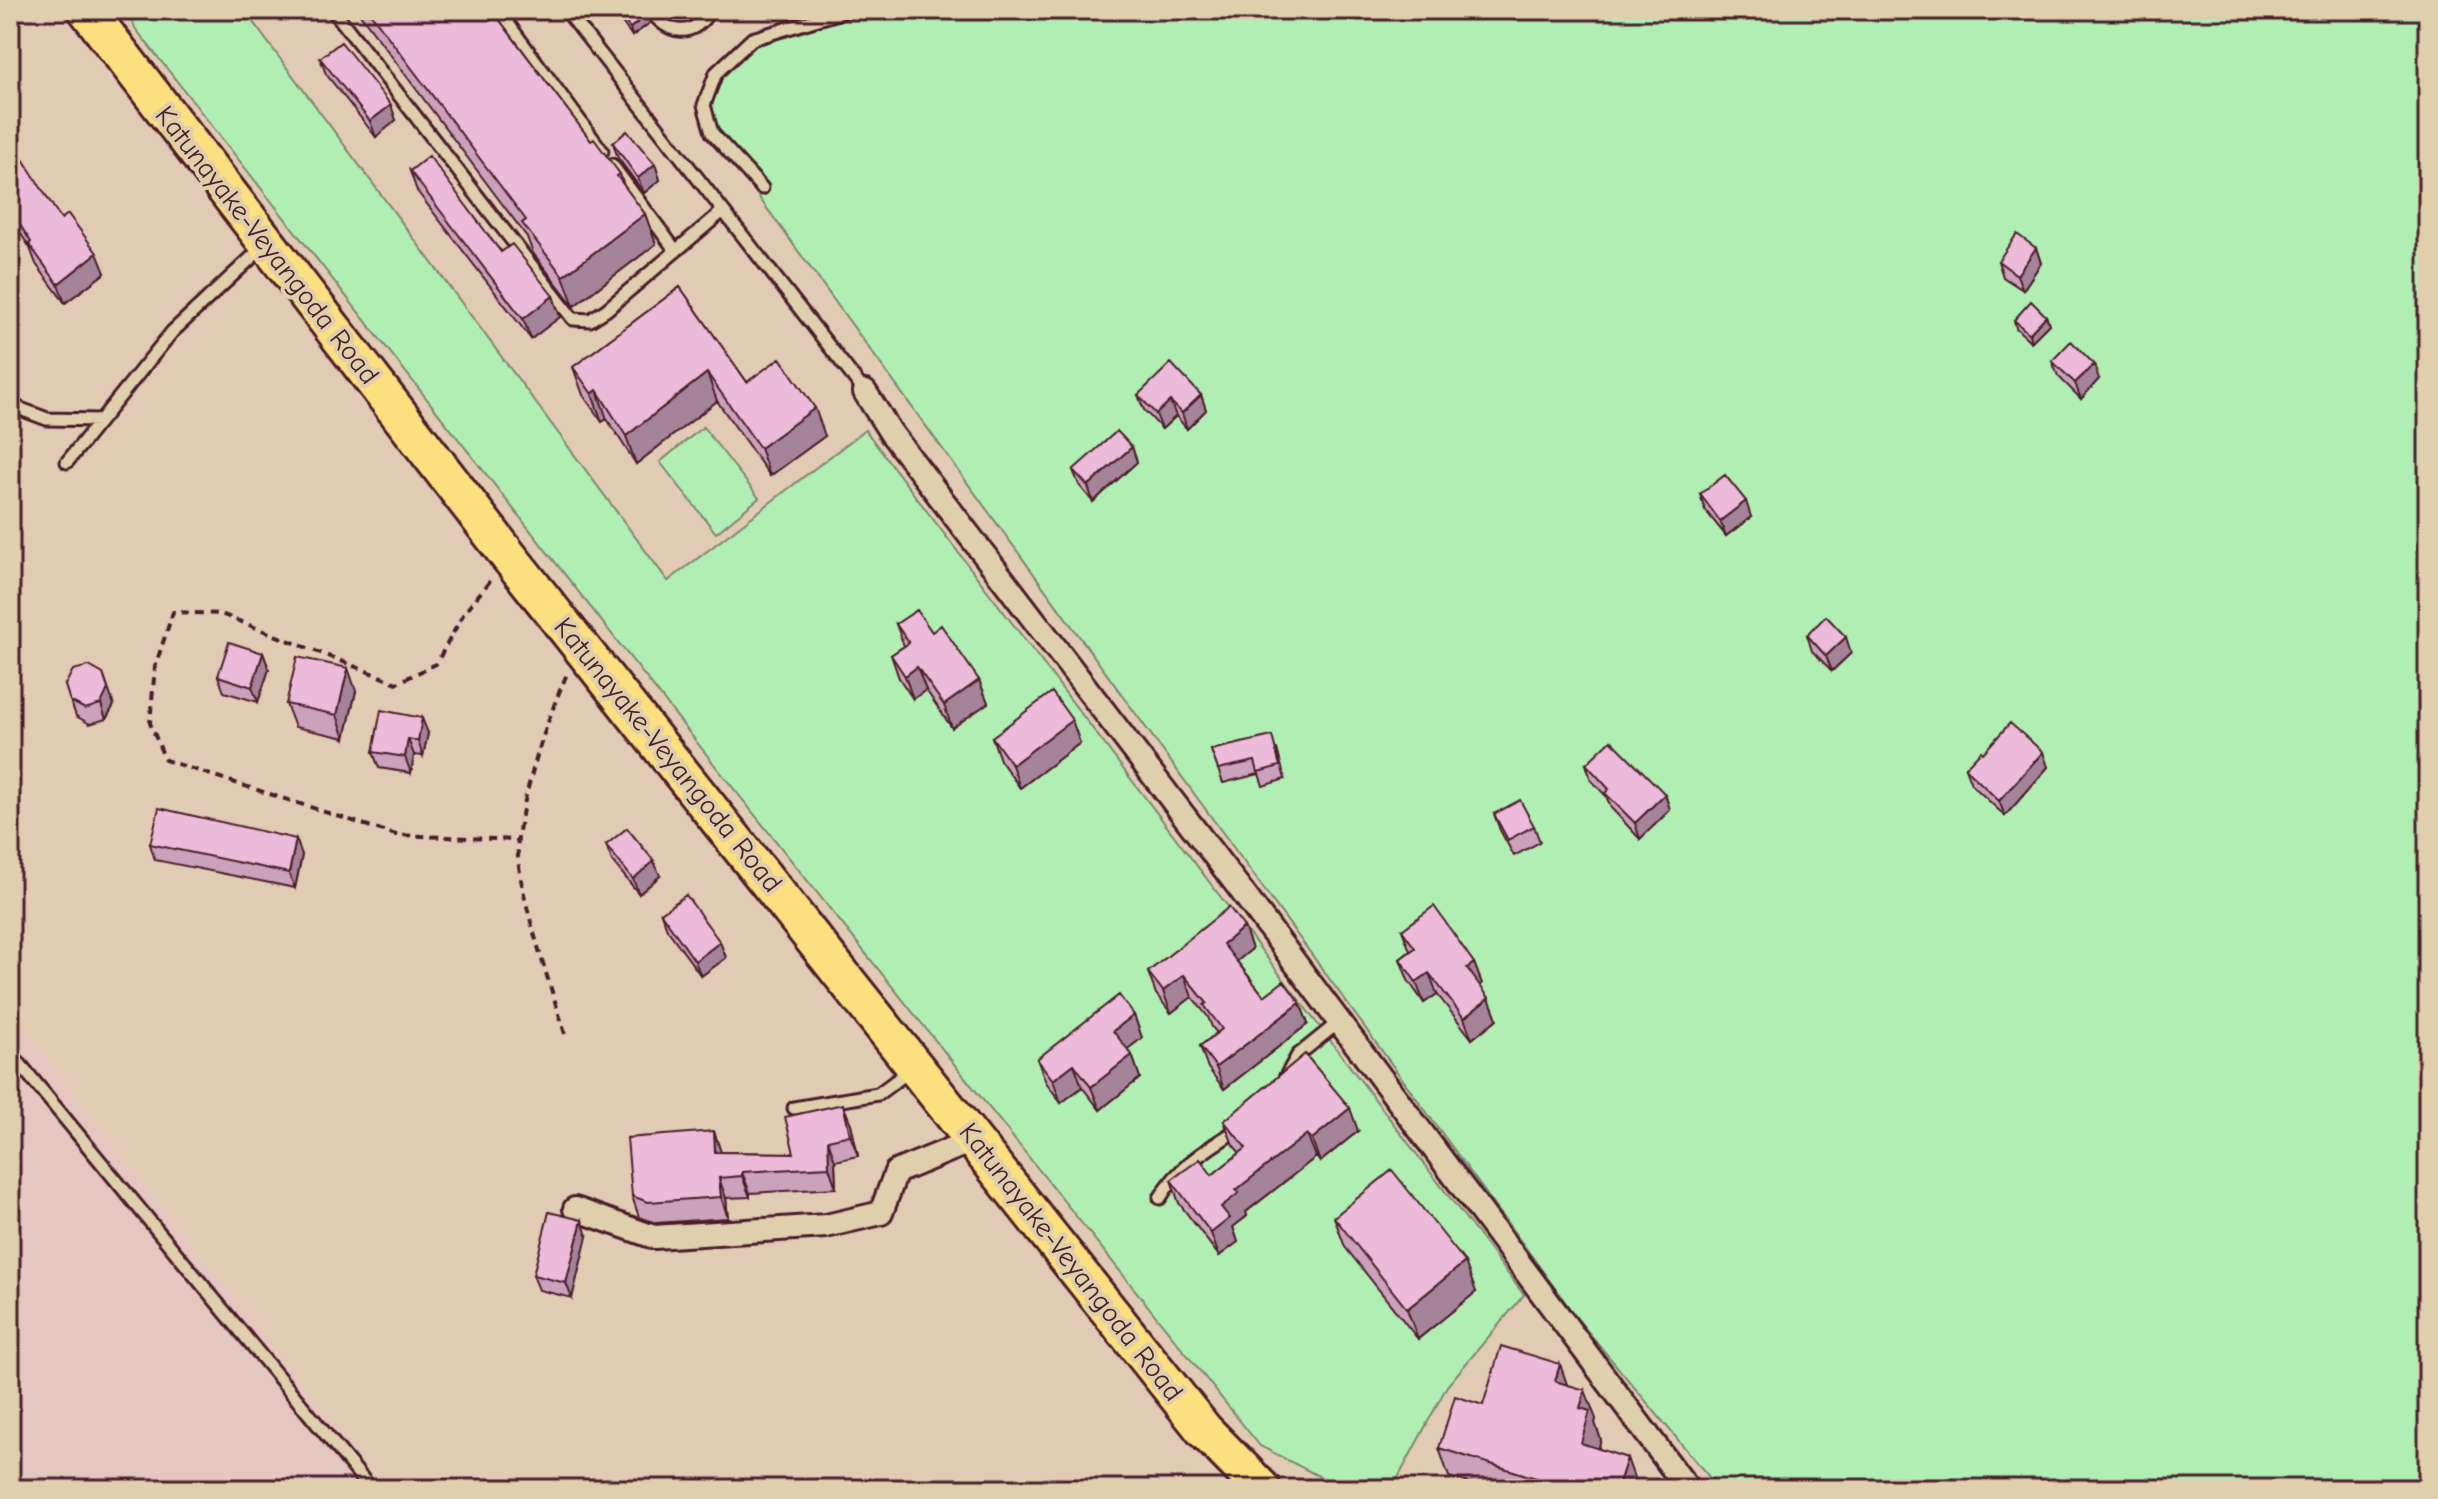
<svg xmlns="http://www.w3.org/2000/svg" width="2438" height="1499" viewBox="0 0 2438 1499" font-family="'Comic Neue',sans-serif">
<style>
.built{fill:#e5c6c0}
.green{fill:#b1eeb4;stroke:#7e8670;stroke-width:2}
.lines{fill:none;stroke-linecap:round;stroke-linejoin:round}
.service-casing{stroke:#4a1f2b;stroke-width:17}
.minor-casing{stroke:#4a1f2b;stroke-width:28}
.primary-casing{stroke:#4a1f2b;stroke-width:42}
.path{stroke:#4a1f2b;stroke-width:4;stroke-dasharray:8 6;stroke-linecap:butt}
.service{stroke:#e0cfac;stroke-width:11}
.minor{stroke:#e0cfac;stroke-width:22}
.primary{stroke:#fce080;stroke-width:36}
.wall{fill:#cba1bb;stroke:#4a1f2b;stroke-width:2}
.shaded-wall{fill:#a58399;stroke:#4a1f2b;stroke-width:2}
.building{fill:#ecbbda;stroke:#4a1f2b;stroke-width:2}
.labels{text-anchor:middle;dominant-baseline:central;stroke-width:8;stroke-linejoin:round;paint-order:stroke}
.street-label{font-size:28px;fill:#4a1f2b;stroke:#e0cfac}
</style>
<rect width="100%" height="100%" fill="#e2cbb5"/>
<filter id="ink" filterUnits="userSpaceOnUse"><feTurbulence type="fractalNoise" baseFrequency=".0125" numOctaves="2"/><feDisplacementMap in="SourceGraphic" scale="16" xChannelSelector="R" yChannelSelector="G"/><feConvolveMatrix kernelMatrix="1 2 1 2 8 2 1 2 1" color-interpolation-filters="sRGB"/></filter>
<g filter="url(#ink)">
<!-- built -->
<path class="built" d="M 10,1011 L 369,1472 L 373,1489 L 10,1489 Z"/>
<!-- green -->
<path class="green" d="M 129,10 L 244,10 L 668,581 L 865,430 L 1524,1295 L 1447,1386 L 1392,1489 L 1344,1489 L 1260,1446 L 714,764 L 135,28 Z
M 848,10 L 2428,10 L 2428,1477 L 2424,1489 L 1719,1489 L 1579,1321 L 712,133 C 709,124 703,111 704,103 C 716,37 796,26 848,10 Z
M 703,427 L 759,498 L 716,533 L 660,462 Z"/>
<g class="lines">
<defs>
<path id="service" d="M 333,10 L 573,319 L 590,320 L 606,310 L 723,211
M 498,10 L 602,151
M 566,10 L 865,392
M 650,10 C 668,34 692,40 710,10
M 612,165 L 676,251
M 762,188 L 712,133 L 704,105 L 716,73 L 752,39 L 848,10
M 10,405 L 47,419 L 100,420
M 67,462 L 172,332 L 265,245
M 10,1052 L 371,1489
M 1285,1078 L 1298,1055 L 1339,1022
M 794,1108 L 878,1094 L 912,1069
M 1160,1198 C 1179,1165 1209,1148 1240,1128"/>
<path id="minor" d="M 865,392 L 891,433 L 1237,885 L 1688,1489
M 575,1209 L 654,1237 L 826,1226 L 881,1213 L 896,1172 L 974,1140"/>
<path id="primary" d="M 87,10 L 510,558 L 1204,1430 L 1262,1489"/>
</defs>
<!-- service casing -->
<use href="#service" class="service-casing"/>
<!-- minor casing -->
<use href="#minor" class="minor-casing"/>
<!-- primary casing -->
<use href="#primary" class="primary-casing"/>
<!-- path -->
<path class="path" d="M 490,581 L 464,613 L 436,664 L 397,683 L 221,614 L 173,612 L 155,667 L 150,723 L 165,760 L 396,835 L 518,840
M 565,1034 C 552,988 513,883 518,838 C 524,791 547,718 567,674"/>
<!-- service -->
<use href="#service" class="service"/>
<!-- minor -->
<use href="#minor" class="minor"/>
<!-- primary -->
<use href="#primary" class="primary"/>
</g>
<!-- wall -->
<path class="wall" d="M 357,10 L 492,10 L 591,141 L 620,174 L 624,186 L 645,214 L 656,244 L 574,306 L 533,253 L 527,237 Z
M 613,10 L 643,10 L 647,15 L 650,23 L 632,36 Z
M 320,58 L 396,120 L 376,137 L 326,74 Z
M 613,143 L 655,164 L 660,180 L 644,193 L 618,158 Z
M 10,163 L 61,219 L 105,273 L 65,303 L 36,264 L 30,248 L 10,217 Z
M 410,171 L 553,296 L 560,317 L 531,339 L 417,191 Z
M 2036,248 L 2041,263 L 2023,290 L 2003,277 L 1998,261 Z
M 680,287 L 747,382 L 825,436 L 770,476 L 717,401 L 636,464 L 607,419 L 602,422 L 583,395 L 573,367 Z
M 2046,316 L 2049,324 L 2031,342 L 2016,328 L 2014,320 Z
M 2052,361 L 2099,379 L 2081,399 L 2058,376 Z
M 1138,395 L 1201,395 L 1206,410 L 1187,429 L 1176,416 L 1162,429 L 1144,410 Z
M 1132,447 L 1137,462 L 1093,502 L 1079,485 L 1073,470 Z
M 1700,494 L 1751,517 L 1726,536 L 1705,510 Z
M 896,624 L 979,680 L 988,703 L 952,728 L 926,690 L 913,699 L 899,678 L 891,655 L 904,646 Z
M 1807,635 L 1851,653 L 1832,671 L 1812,651 Z
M 263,653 L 269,669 L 258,702 L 224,692 L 218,676 Z
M 65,685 L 114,705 L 106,719 L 90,724 L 76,716 Z
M 356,691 L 345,738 L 295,727 L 286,704 Z
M 428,733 L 423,756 L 414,755 L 411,773 L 379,768 L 373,752 Z
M 992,737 L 1080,743 L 1020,788 L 1000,760 Z
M 1277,749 L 1285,779 L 1263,786 L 1259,774 L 1223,783 L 1211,750 Z
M 1586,764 L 1665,794 L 1670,810 L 1640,839 L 1611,808 L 1606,796 L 1591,780 Z
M 2048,767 L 2005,816 L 1971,784 L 1965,768 Z
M 1494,814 L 1534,826 L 1540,842 L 1514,856 L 1500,830 Z
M 296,839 L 302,855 L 295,888 L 155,860 L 150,844 Z
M 606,845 L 660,876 L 639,894 L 612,861 Z
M 661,913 L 720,942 L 726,958 L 701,976 L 667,929 Z
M 1244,927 L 1252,949 L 1237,961 L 1264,996 L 1300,1003 L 1308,1024 L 1224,1089 L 1208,1068 L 1200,1046 L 1217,1033 L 1212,1027 L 1208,1017 L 1192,997 L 1171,1013 L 1156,994 L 1148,972 Z
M 1402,930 L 1474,963 L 1482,984 L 1480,986 L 1489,998 L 1497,1019 L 1472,1039 L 1437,994 L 1424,1003 L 1408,980 L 1400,959 L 1410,951 Z
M 1134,1015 L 1142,1038 L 1127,1049 L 1132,1055 L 1140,1078 L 1100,1110 L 1082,1087 L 1061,1103 L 1046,1082 L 1037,1059 Z
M 1224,1121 L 1358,1131 L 1320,1162 L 1316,1157 L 1246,1212 L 1247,1216 L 1233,1227 L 1238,1242 L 1219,1256 L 1179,1203 L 1171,1180 L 1212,1175 L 1240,1153 L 1233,1145 Z
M 851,1124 L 858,1156 L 835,1161 L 836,1188 L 750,1193 L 750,1197 L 726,1198 L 728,1218 L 656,1223 L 639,1217 L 632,1196 L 721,1152 L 794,1153 Z
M 1334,1217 L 1476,1292 L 1418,1339 L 1345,1247 Z
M 587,1236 L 572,1298 L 539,1290 L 533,1275 Z
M 1567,1385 L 1596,1419 L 1595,1423 L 1601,1440 L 1598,1448 L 1637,1486 L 1636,1489 L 1489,1489 L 1449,1477 L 1439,1448 L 1483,1405 Z"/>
<!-- shaded-wall -->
<path class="shaded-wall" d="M 647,15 L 650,23 L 632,36 L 630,28 Z
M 391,105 L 396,120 L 376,137 L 370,121 Z
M 655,164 L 660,180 L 644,193 L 638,178 Z
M 645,214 L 656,244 L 574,306 L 563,276 Z
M 2036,248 L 2041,263 L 2023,290 L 2017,275 Z
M 97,253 L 105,273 L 65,303 L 58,284 Z
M 553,296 L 560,317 L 531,339 L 523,319 Z
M 14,309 L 21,328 L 10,335 L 10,311 Z
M 2046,316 L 2049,324 L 2031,342 L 2029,334 Z
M 2094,364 L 2099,379 L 2081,399 L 2075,383 Z
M 707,373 L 717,401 L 636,464 L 626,436 Z
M 597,390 L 607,419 L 602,422 L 592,394 Z
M 1201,395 L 1206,410 L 1187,429 L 1182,413 Z
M 1170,401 L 1176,416 L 1162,429 L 1156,414 Z
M 815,408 L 825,436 L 770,476 L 760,448 Z
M 1132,447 L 1137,462 L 1093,502 L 1088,486 Z
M 1746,501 L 1751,517 L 1726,536 L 1720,521 Z
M 1846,637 L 1851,653 L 1832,671 L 1826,656 Z
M 263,653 L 269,669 L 258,702 L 252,687 Z
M 917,667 L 926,690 L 913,699 L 905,676 Z
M 348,668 L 356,691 L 345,738 L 337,715 Z
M 103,674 L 114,705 L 106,719 L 101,704 Z
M 979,680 L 988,703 L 952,728 L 944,705 Z
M 422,718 L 428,733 L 423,756 L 418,741 Z
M 1072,720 L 1080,743 L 1020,788 L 1012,765 Z
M 408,739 L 414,755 L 411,773 L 405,757 Z
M 2043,752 L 2048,767 L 2005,816 L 1999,801 Z
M 1665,794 L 1670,810 L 1640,839 L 1635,823 Z
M 296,839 L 302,855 L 295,888 L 289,873 Z
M 654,861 L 660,876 L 639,894 L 633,879 Z
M 1244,927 L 1252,949 L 1231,966 L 1223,944 Z
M 720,942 L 726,958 L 701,976 L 695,961 Z
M 1474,963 L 1482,984 L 1475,990 L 1467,968 Z
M 1429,973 L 1437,994 L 1424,1003 L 1416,982 Z
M 1184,975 L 1192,997 L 1171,1013 L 1163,991 Z
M 1489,998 L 1497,1019 L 1472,1039 L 1464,1018 Z
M 1300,1003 L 1308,1024 L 1224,1089 L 1216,1067 Z
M 1134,1015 L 1142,1038 L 1121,1054 L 1113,1031 Z
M 1132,1055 L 1140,1078 L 1100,1110 L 1091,1087 Z
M 1074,1064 L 1082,1087 L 1061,1103 L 1053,1080 Z
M 843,1104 L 851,1124 L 858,1156 L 850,1135 Z
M 1350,1108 L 1358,1131 L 1320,1162 L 1312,1139 Z
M 714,1131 L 721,1152 L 723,1173 L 715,1152 Z
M 1307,1134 L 1316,1157 L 1246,1212 L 1247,1216 L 1233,1227 L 1238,1242 L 1219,1256 L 1211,1233 L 1221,1207 L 1236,1190 Z
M 828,1140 L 835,1161 L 836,1188 L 829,1167 Z
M 742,1172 L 750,1193 L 750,1197 L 742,1176 Z
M 719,1178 L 726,1198 L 728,1218 L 721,1197 Z
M 582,1220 L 587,1236 L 572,1298 L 566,1283 Z
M 1465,1262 L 1476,1292 L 1418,1339 L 1407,1309 Z
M 1560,1364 L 1570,1393 L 1555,1381 Z
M 1585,1390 L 1596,1419 L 1595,1423 L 1601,1440 L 1591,1472 L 1581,1443 L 1580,1408 Z
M 1627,1458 L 1637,1486 L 1636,1489 L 1617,1489 Z"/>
<!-- building -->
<path class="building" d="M 368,10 L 492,10 L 591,141 L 594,139 L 620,174 L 617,176 L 645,214 L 563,276 L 522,223 L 526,220 Z
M 616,10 L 643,10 L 647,15 L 630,28 Z
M 341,42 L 391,105 L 370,121 L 320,58 Z
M 627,131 L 655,164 L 638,178 L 613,143 Z
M 21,156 L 61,219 L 68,214 L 97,253 L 58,284 L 29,244 L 31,242 L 10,209 L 10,163 Z
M 429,156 L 501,252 L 512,244 L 553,296 L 523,319 L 410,171 Z
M 2017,234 L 2036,248 L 2017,275 L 1998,261 Z
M 680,287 L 747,382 L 780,358 L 815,408 L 760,448 L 707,373 L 626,436 L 597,390 L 592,394 L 573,367 Z
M 2031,301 L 2046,316 L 2029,334 L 2014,320 Z
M 2071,341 L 2094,364 L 2075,383 L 2052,361 Z
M 1171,363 L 1201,395 L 1182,413 L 1170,401 L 1156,414 L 1138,395 Z
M 1117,431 L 1132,447 L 1088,486 L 1073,470 Z
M 1725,475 L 1746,501 L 1720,521 L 1700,494 Z
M 917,610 L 932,632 L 941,625 L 979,680 L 944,705 L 917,667 L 905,676 L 891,655 L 909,643 L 896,624 Z
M 1826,616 L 1846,637 L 1826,656 L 1807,635 Z
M 229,642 L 263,653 L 252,687 L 218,676 Z
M 297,657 L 348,668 L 337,715 L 286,704 Z
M 89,666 L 103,674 L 108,689 L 101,704 L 85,709 L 70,701 L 65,685 L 73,670 Z
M 1052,692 L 1072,720 L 1012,765 L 992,737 Z
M 381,710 L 422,718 L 418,741 L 408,739 L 405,757 L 373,752 Z
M 2010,723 L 2043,752 L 1999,801 L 1965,768 L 1981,751 L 1983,753 Z
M 1272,736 L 1280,766 L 1258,772 L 1255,761 L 1218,769 L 1211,750 Z
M 1611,740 L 1665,794 L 1635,823 L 1605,793 L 1609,789 L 1586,764 Z
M 1520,800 L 1534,826 L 1508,840 L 1494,814 Z
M 159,808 L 296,839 L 289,873 L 150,844 Z
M 627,828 L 654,861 L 633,879 L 606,845 Z
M 686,895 L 720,942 L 695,961 L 661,913 Z
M 1434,906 L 1474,963 L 1467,968 L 1489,998 L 1464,1018 L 1429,973 L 1416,982 L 1400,959 L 1415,948 L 1402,930 Z
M 1229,907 L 1244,927 L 1223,944 L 1264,996 L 1284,981 L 1300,1003 L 1216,1067 L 1200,1046 L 1222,1029 L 1204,1005 L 1207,1003 L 1184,975 L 1163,991 L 1148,972 Z
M 1119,995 L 1134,1015 L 1113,1031 L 1132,1055 L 1091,1087 L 1074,1064 L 1053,1080 L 1037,1059 Z
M 1305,1054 L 1350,1108 L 1312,1139 L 1307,1134 L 1236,1190 L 1239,1193 L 1221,1207 L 1230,1218 L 1211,1233 L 1171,1180 L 1200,1159 L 1212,1175 L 1246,1148 L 1224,1121 Z
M 843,1104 L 850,1135 L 828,1140 L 829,1167 L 742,1172 L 742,1176 L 719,1178 L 721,1197 L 648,1202 L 632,1196 L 627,1138 L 714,1131 L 715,1152 L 794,1153 L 785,1117 Z
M 1392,1170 L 1465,1262 L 1407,1309 L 1334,1217 Z
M 549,1212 L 582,1220 L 566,1283 L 533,1275 Z
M 1501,1346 L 1560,1364 L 1555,1381 L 1585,1390 L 1580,1408 L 1590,1411 L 1581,1443 L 1627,1458 L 1617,1489 L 1572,1489 L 1439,1448 L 1455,1396 L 1483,1405 Z"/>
</g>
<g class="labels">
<!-- street labels -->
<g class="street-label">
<text transform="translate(267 245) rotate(52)">Katunayake-Veyangoda Road</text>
<text transform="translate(668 755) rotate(51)">Katunayake-Veyangoda Road</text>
<text transform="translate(1071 1262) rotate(52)">Katunayake-Veyangoda Road</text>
</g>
</g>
<!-- margin -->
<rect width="2438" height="1499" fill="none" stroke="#e0cfac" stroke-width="40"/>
<rect x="20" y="20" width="2398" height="1459" fill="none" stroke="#4a1f2b" stroke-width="3" filter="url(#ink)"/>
</svg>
